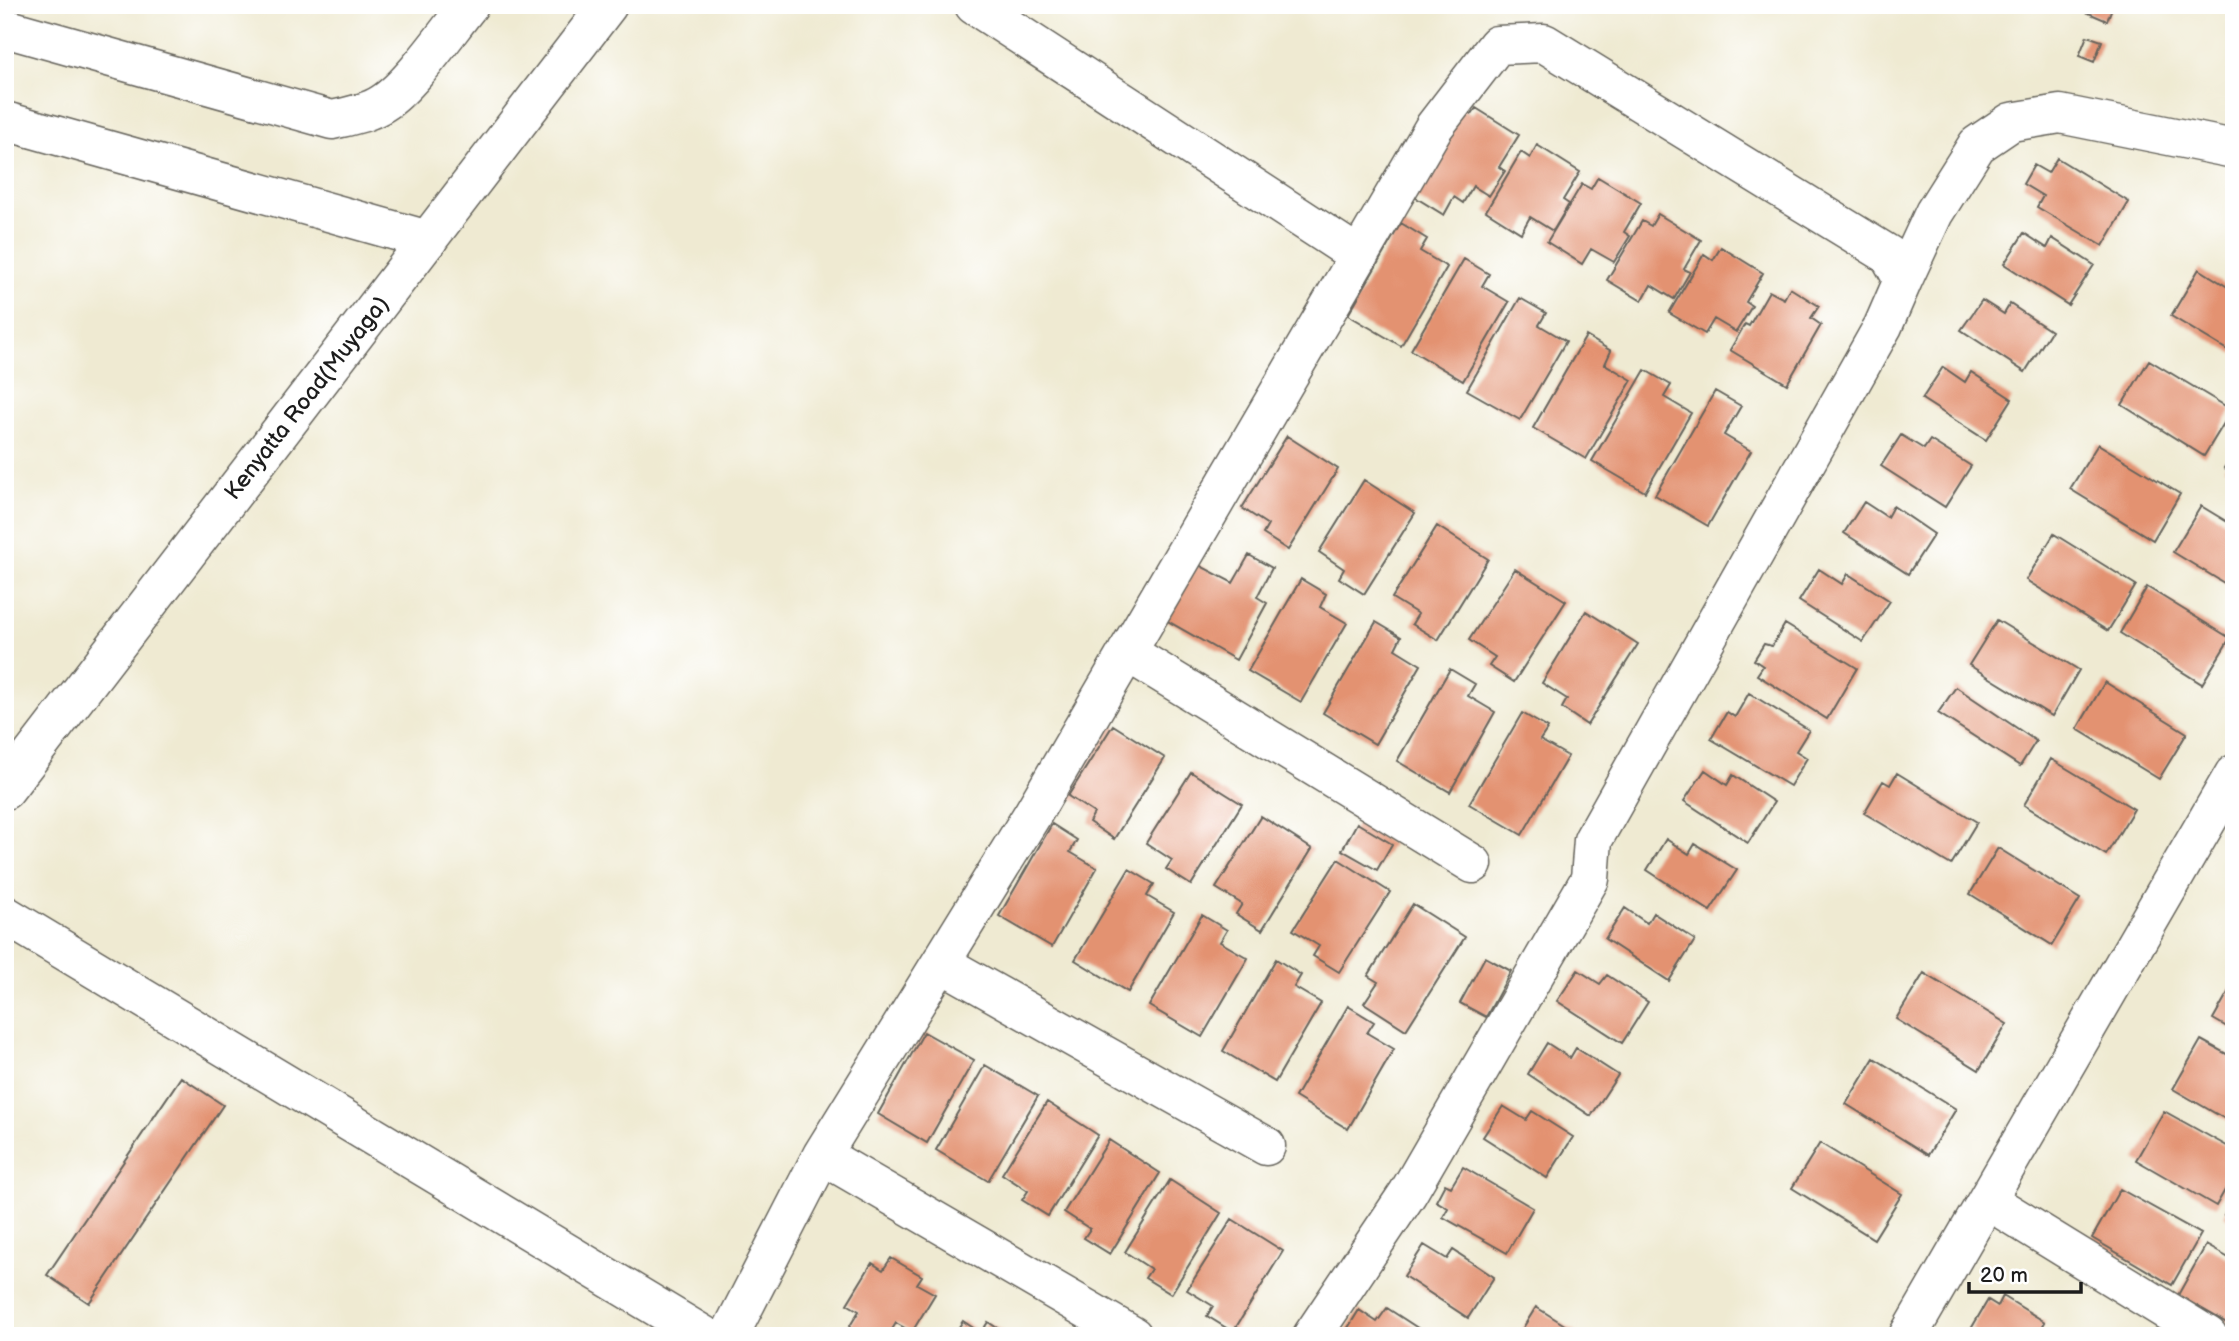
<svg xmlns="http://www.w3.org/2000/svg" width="2239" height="1341" viewBox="0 0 2239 1341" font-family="'Balsamiq Sans',sans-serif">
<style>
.building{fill:#e39271}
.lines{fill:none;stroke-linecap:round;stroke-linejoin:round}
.minor-casing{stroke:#66645c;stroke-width:41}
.major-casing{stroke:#66645c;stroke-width:41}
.minor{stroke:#fff;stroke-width:38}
.major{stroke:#fff;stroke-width:38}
.labels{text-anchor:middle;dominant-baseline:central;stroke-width:5;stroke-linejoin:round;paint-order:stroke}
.street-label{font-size:23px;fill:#1c1c1c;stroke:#fff}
</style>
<rect width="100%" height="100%" fill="#fff"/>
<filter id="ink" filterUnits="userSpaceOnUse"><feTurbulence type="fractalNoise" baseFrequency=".0143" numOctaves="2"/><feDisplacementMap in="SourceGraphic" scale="14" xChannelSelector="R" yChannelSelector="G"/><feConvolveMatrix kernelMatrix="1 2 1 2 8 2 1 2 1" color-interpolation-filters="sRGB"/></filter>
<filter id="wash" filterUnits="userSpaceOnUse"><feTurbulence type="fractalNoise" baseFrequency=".00686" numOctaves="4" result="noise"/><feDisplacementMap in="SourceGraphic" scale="28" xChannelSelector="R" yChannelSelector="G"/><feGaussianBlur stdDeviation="1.57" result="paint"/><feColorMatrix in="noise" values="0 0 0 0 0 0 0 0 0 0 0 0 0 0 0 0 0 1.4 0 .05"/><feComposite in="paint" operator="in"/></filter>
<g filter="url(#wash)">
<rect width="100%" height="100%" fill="#efead2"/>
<g id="blocks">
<!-- building -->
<path class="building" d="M 2070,5 L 2113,5 L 2107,21 Z
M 2087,36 L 2102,41 L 2094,62 L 2079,56 Z
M 1462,108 L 1472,114 L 1476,108 L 1519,135 L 1499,167 L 1505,171 L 1489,196 L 1473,186 L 1463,203 L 1454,197 L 1444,215 L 1405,191 Z
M 1537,145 L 1580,172 L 1563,200 L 1569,204 L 1553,231 L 1530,217 L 1521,233 L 1486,211 L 1521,152 L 1530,158 Z
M 2057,158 L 2129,202 L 2103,246 L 2037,207 L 2043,196 L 2023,184 L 2034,165 L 2048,173 Z
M 1598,177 L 1641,203 L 1624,232 L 1630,236 L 1614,262 L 1591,249 L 1582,264 L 1547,242 L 1582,184 L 1591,189 Z
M 1658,214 L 1701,240 L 1684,269 L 1690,272 L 1674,299 L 1651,285 L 1642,301 L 1607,280 L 1642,221 L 1651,226 Z
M 1401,223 L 1427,239 L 1420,251 L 1447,267 L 1401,346 L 1348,315 Z
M 2024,233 L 2047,248 L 2052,238 L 2094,265 L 2068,305 L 2004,264 Z
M 1721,247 L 1763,273 L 1746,302 L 1752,306 L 1736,332 L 1714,319 L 1705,334 L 1669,313 L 1704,254 L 1713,260 Z
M 1464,259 L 1489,274 L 1482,286 L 1509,302 L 1463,381 L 1411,350 Z
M 2199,269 L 2234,291 L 2234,354 L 2171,316 Z
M 1790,288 L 1819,306 L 1811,318 L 1821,325 L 1787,384 L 1730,350 L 1745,324 L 1749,326 L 1769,291 L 1784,299 Z
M 1520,298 L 1546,313 L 1539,325 L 1566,341 L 1520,420 L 1467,390 Z
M 1982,300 L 2004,314 L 2010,304 L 2051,331 L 2025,372 L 1961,330 Z
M 1586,336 L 1611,351 L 1605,364 L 1632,380 L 1586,459 L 1533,428 Z
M 2149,360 L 2232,410 L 2204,456 L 2122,405 Z
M 1943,367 L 1965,382 L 1971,372 L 2012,399 L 1986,440 L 1922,399 Z
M 1645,370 L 1671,385 L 1664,397 L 1691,413 L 1645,492 L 1592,461 Z
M 1715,391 L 1741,406 L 1724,435 L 1751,451 L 1708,526 L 1655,495 Z
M 1901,435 L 1924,449 L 1930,440 L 1971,466 L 1945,507 L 1881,466 Z
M 1287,436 L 1338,469 L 1288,550 L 1263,534 L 1268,525 L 1242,508 Z
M 2098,444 L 2180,494 L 2153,540 L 2070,489 Z
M 2234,453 L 2234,474 L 2224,468 Z
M 1364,480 L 1415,513 L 1364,594 L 1339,578 L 1344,569 L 1319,552 Z
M 1864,502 L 1887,517 L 1893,506 L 1934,534 L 1908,574 L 1844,533 Z
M 2201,506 L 2234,526 L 2234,589 L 2173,552 Z
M 1437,526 L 1488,559 L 1438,640 L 1412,624 L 1418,614 L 1392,598 Z
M 2054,534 L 2136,585 L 2108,631 L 2026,580 Z
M 1249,555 L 1272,568 L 1257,597 L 1267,603 L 1236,660 L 1166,620 L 1197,564 L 1233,583 Z
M 1515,569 L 1566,601 L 1514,682 L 1489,666 L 1495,657 L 1469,640 Z
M 1819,569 L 1842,584 L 1848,574 L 1890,601 L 1863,642 L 1799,601 Z
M 1301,579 L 1326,594 L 1320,607 L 1347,623 L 1301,702 L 1248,671 Z
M 2147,587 L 2230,638 L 2202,684 L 2120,633 Z
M 1586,611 L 1638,644 L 1587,725 L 1562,708 L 1567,699 L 1542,683 Z
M 1997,620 L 2079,670 L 2052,716 L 1969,665 Z
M 1376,622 L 1401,637 L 1395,649 L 1421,665 L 1375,744 L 1323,713 Z
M 1785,624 L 1857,668 L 1827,719 L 1757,675 L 1763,666 L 1754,660 L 1764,644 L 1772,646 Z
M 1450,669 L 1475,684 L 1468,696 L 1495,712 L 1450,792 L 1397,761 Z
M 2105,682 L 2187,733 L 2159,779 L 2077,729 Z
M 1956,687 L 2036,741 L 2020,766 L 1938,713 Z
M 1749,693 L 1809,730 L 1796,751 L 1807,758 L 1790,786 L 1711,739 L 1727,712 L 1735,717 Z
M 1522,713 L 1548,728 L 1540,740 L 1568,756 L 1522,835 L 1469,804 Z
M 1113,725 L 1165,758 L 1114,839 L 1089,822 L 1094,813 L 1068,796 Z
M 2051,759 L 2134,809 L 2106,855 L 2024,805 Z
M 1705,770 L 1727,785 L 1733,775 L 1774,802 L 1748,843 L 1684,801 Z
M 1191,772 L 1242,804 L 1191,885 L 1166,869 L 1172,860 L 1146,843 Z
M 1897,773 L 1977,822 L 1951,865 L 1864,813 L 1883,781 L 1890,785 Z
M 1261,816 L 1312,849 L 1262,930 L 1236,914 L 1242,904 L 1216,888 Z
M 1357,823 L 1392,844 L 1377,870 L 1342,850 Z
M 1052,824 L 1077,840 L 1070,852 L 1097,868 L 1052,947 L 999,916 Z
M 1666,839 L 1689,854 L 1695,844 L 1737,870 L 1710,911 L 1647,870 Z
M 1998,848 L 2080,899 L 2052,945 L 1970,894 Z
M 1338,859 L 1390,892 L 1339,972 L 1313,956 L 1319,946 L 1293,930 Z
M 1129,869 L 1154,884 L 1147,896 L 1174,912 L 1128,992 L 1075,960 Z
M 1413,904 L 1465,937 L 1406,1030 L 1364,1003 L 1378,982 L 1368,976 Z
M 1625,908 L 1647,923 L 1653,913 L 1695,940 L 1669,981 L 1605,939 Z
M 1202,915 L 1227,930 L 1220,942 L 1248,958 L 1202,1037 L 1149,1006 Z
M 1485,957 L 1511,971 L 1486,1017 L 1460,1003 Z
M 1276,959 L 1301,975 L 1294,987 L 1321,1003 L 1275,1082 L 1223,1051 Z
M 1578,970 L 1600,984 L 1607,975 L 1648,1002 L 1622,1043 L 1557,1001 Z
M 1924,973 L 2007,1024 L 1979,1070 L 1896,1019 Z
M 2234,982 L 2234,1031 L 2213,1019 Z
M 1348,1006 L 1374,1022 L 1367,1033 L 1394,1049 L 1348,1129 L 1295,1097 Z
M 924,1032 L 974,1060 L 927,1143 L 878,1114 Z
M 2201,1040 L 2234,1058 L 2234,1124 L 2173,1089 Z
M 1547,1043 L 1570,1058 L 1576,1048 L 1618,1075 L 1591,1116 L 1528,1074 Z
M 1874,1058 L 1956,1109 L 1928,1155 L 1846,1104 Z
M 985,1065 L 1038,1096 L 988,1181 L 936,1150 Z
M 181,1077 L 223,1105 L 89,1303 L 47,1275 Z
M 1047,1102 L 1098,1135 L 1048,1216 L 1022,1200 L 1028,1191 L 1002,1174 Z
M 1503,1106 L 1526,1120 L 1532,1111 L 1573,1137 L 1547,1178 L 1483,1137 Z
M 2164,1111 L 2234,1150 L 2234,1174 L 2216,1206 L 2136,1160 Z
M 1109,1140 L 1160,1173 L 1110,1254 L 1084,1238 L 1090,1229 L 1064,1212 Z
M 1820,1143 L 1902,1194 L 1874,1239 L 1792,1188 Z
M 1463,1167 L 1533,1208 L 1507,1253 L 1443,1217 L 1448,1208 L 1436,1201 L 1445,1184 L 1451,1187 Z
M 1170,1180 L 1221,1213 L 1171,1294 L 1145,1278 L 1151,1269 L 1125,1252 Z
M 2120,1189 L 2201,1234 L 2172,1285 L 2092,1238 Z
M 2234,1198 L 2234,1220 L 2224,1215 Z
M 1232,1219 L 1283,1251 L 1233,1332 L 1207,1316 L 1213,1306 L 1187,1290 Z
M 1424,1245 L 1447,1259 L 1453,1250 L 1494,1277 L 1468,1318 L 1404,1276 Z
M 2206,1245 L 2234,1261 L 2234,1327 L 2178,1295 Z
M 891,1258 L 922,1276 L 917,1284 L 935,1294 L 912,1332 L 896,1323 L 888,1336 L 848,1336 L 845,1334 L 859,1311 L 847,1304 L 872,1263 L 883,1270 Z
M 2003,1296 L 2045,1322 L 2037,1336 L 1981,1336 L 1971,1329 L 1988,1300 L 1998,1306 Z
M 1536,1307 L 1576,1332 L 1574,1336 L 1518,1336 Z
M 1387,1308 L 1430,1336 L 1343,1336 L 1359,1310 L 1377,1322 Z
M 963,1321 L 981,1333 L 988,1322 L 1009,1336 L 953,1336 Z"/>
</g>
</g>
<g filter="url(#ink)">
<use href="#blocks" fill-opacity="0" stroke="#66645c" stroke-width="2"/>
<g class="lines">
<defs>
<path id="minor" d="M 974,5 L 1359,256
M 5,28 L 332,120 C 349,116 368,113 383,103 C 411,85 447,32 469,5
M 5,121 L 428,240
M 1903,280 L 1934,213 L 1977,145 L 2011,122 L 2060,114 L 2234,149
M 1127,652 L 1473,864
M 5,915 L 705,1336
M 941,963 L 1266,1146
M 822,1155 L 1032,815 L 1434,127 L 1497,45 L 1544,43 L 1889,255 L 1903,280 L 1883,326 L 1593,840 L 1590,879 L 1408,1193 L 1312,1336
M 1987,1200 L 2208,1336
M 729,1336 L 822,1155 L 1133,1336
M 1908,1336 L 2234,774"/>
<path id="major" d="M 5,790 L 608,5"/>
</defs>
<!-- minor casing -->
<use href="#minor" class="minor-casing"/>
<!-- major casing -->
<use href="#major" class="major-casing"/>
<!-- minor -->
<use href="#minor" class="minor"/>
<!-- major -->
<use href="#major" class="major"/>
</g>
</g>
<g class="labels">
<!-- street labels -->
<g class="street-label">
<text transform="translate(307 398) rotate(-52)">Kenyatta Road(Muyaga)</text>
</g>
</g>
<!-- margin -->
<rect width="2239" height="1341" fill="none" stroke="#fff" stroke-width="28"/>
<!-- scale -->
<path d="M1969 1282v10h112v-10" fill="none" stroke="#1c1c1c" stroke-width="3.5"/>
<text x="1980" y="1282" font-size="21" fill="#1c1c1c" stroke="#ffffff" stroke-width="5" paint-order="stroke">20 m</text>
</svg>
